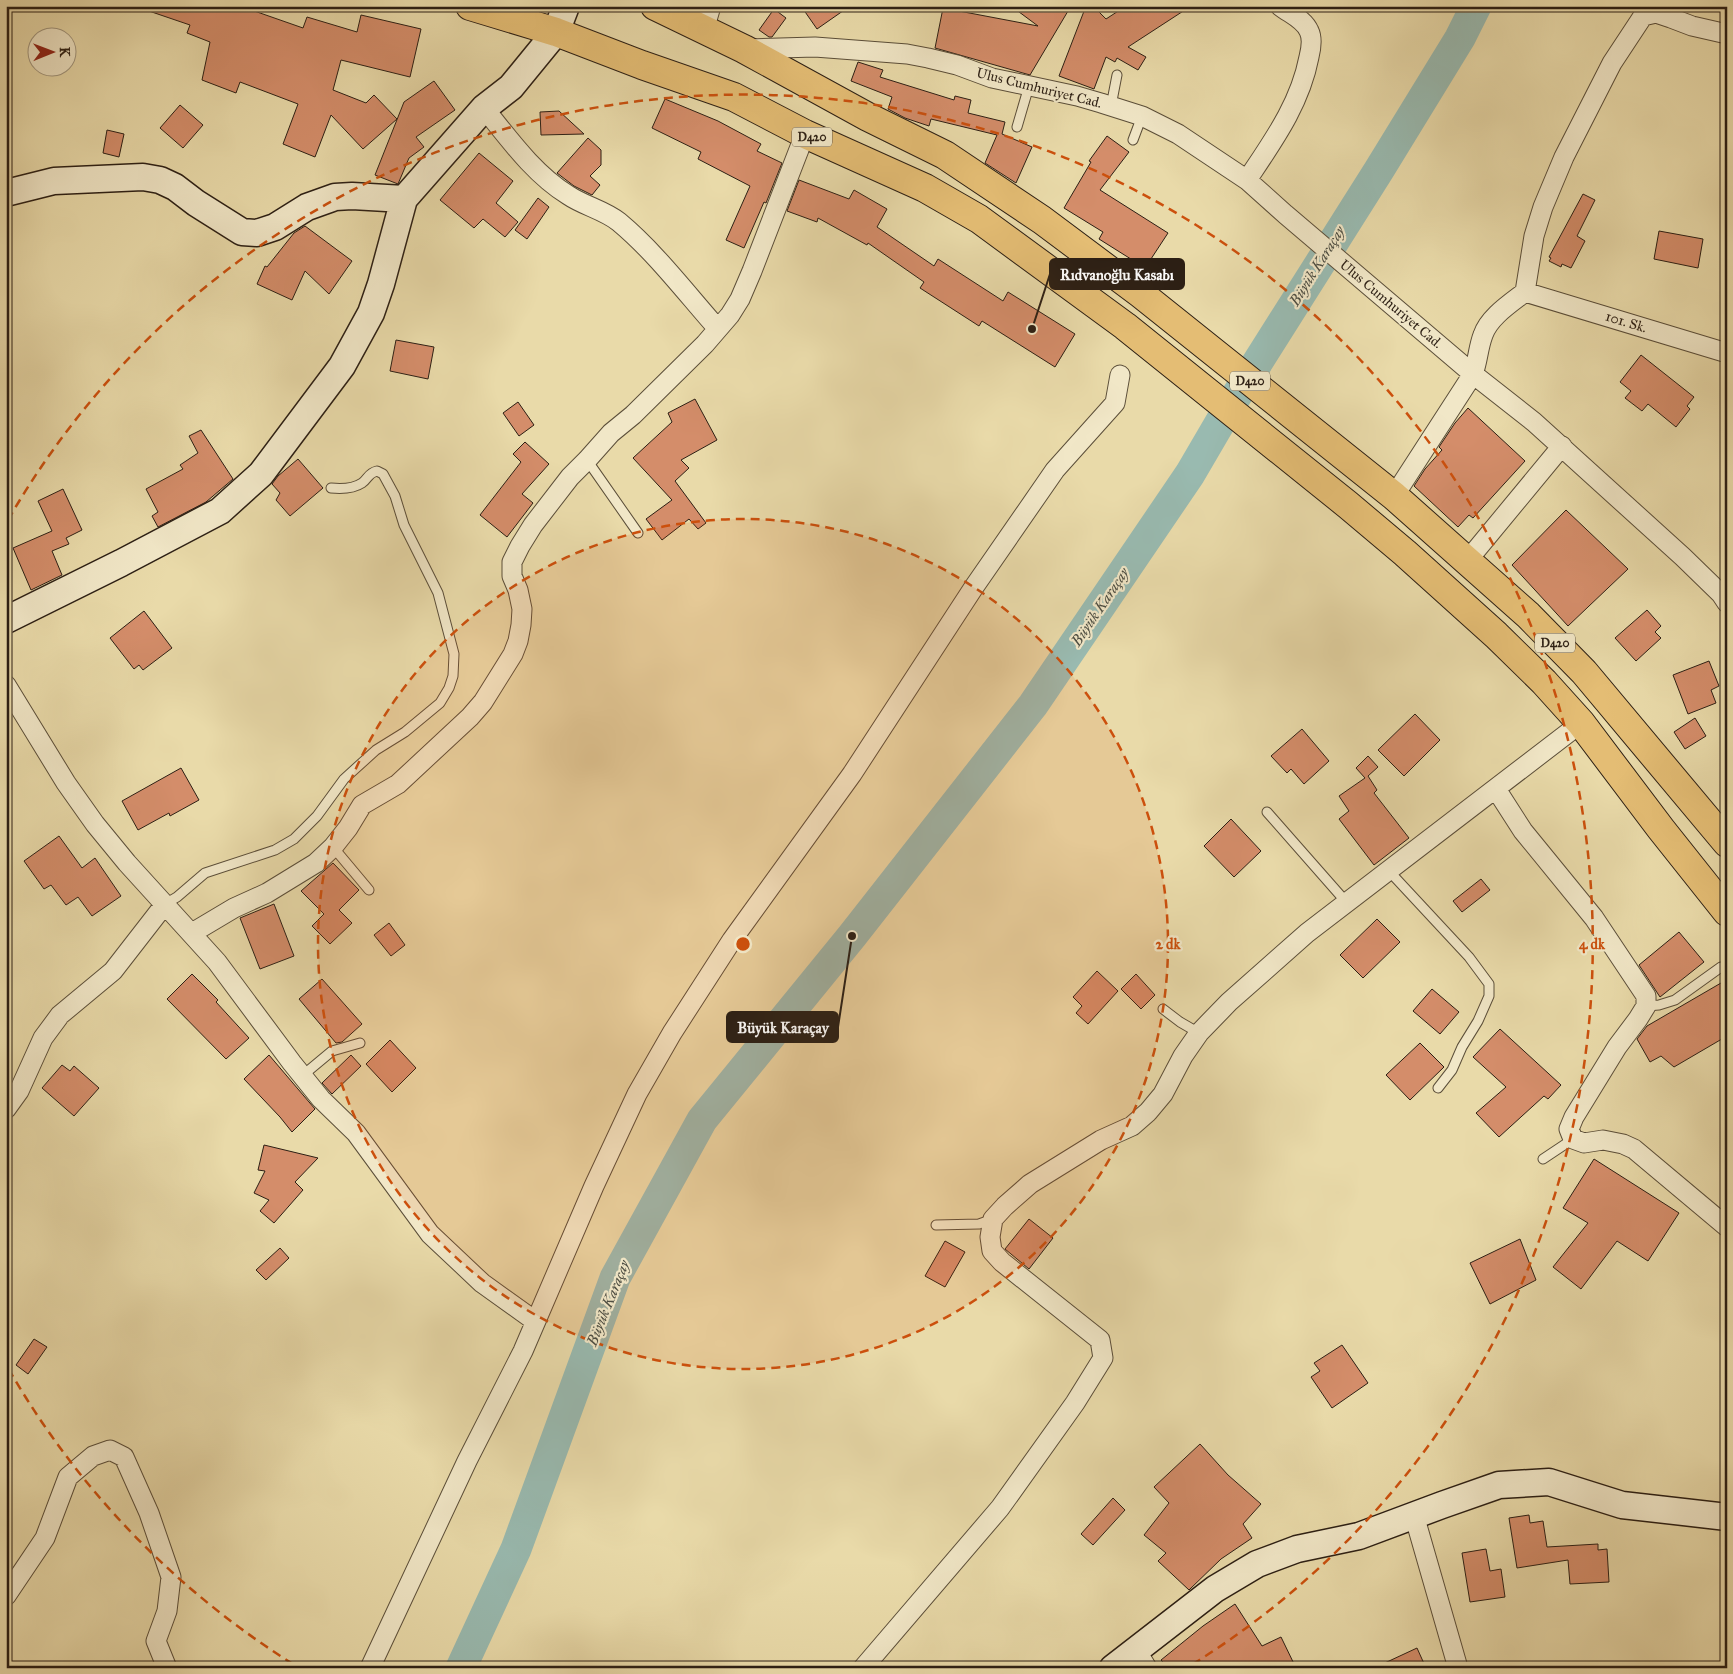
<svg xmlns="http://www.w3.org/2000/svg" width="1733" height="1674" viewBox="0 0 1733 1674" font-family="'IM FELL Great Primer',serif">
<style>
.lines{fill:none;stroke-linecap:round;stroke-linejoin:round}
.river{stroke:#99bab0;stroke-width:31}
.building{fill:#d48d6a;stroke:#2c1f14}
.lane-casing{stroke:#5b4e39;stroke-width:11}
.street-casing{stroke:#5b4e39;stroke-width:21}
.secondary-casing{stroke:#2c1f14;stroke-width:29}
.highway-casing{stroke:#2c1f14;stroke-width:30}
.lane{stroke:#f1e7c7;stroke-width:9}
.street{stroke:#f1e7c7;stroke-width:19}
.secondary{stroke:#f1e7c7;stroke-width:26}
.highway{stroke:#e4bd74;stroke-width:28}
.ring{fill:none;stroke:#cc500d;stroke-width:2.5;stroke-dasharray:9 6}
.labels{text-anchor:middle;dominant-baseline:central;stroke-width:4.5;stroke-linejoin:round;paint-order:stroke}
.shield{fill:#f1e7c7;stroke:#675b4a;stroke-width:1}
.shield-label{font-size:12px;font-weight:bold;fill:#2c1f14}
.street-label{font-size:14px;fill:#2c1f14;stroke:#f1e7c7}
.water-label{font-size:15px;font-style:italic;fill:#4d4e43;stroke:#f1e7c7}
.centre{fill:#cc500d;stroke:#f1e7c7;stroke-width:2.5}
.ring-label{font-size:15px;text-anchor:middle;font-weight:bold;fill:#cc500d;stroke:#f1e7c7;stroke-width:4.5;stroke-linejoin:round;paint-order:stroke}
.leader{fill:none;stroke:#2c1f14;stroke-width:2}
.callout-dot{fill:#2c1f14;stroke:#f1e7c7;stroke-width:2}
.callout{fill:#2c1f14;stroke:#2c1f14;stroke-width:2}
.callout-label{font-size:15px;text-anchor:middle;font-weight:bold;fill:#fff}
</style>
<rect width="100%" height="100%" fill="#e9daa9"/>
<filter id="stains"><feTurbulence type="fractalNoise" baseFrequency=".004" numOctaves="4"/><feColorMatrix values="0 0 0 0 .2 0 0 0 0 .09 0 0 0 0 .02 0 0 0 .5 -.17"/></filter>
<radialGradient id="worn" r=".72"><stop offset=".6" stop-color="#630" stop-opacity="0"/><stop offset="1" stop-color="#630" stop-opacity=".3"/></radialGradient>
<g class="lines">
<!-- river -->
<path class="river" d="M 461,1668 L 516,1549 L 615,1278 L 702,1120 L 852,936 L 1033,705 L 1190,474 L 1228,409 L 1379,170 L 1460,38 L 1476,6"/>
</g>
<!-- building -->
<path class="building" d="M 144,6 L 240,6 L 303,28 L 307,17 L 357,32 L 361,15 L 421,29 L 410,77 L 341,60 L 333,90 L 366,103 L 374,95 L 397,119 L 363,149 L 331,115 L 315,157 L 283,144 L 298,104 L 240,82 L 236,93 L 202,80 L 210,42 L 187,33 L 190,25 L 143,9 Z
M 801,6 L 850,6 L 817,29 Z
M 1011,6 L 1071,6 L 1030,75 L 935,48 L 943,8 L 1038,26 Z
M 1086,6 L 1093,6 L 1106,19 L 1126,6 L 1191,6 L 1128,47 L 1146,57 L 1138,70 L 1117,58 L 1115,62 L 1106,57 L 1094,89 L 1059,76 Z
M 774,9 L 786,18 L 772,37 L 769,37 L 759,30 Z
M 858,62 L 883,70 L 880,77 L 954,100 L 955,96 L 971,100 L 968,113 L 1005,122 L 1002,134 L 1032,147 L 1016,183 L 985,163 L 997,135 L 931,119 L 929,126 L 905,118 L 888,109 L 892,97 L 851,81 Z
M 434,81 L 455,110 L 416,137 L 424,147 L 409,158 L 398,184 L 375,175 L 404,102 Z
M 665,99 L 718,121 L 761,144 L 757,151 L 782,163 L 766,203 L 764,202 L 744,248 L 726,240 L 750,186 L 698,159 L 701,152 L 652,128 Z
M 180,105 L 203,125 L 183,148 L 160,128 Z
M 559,111 L 584,134 L 541,135 L 540,112 Z
M 107,130 L 124,134 L 119,157 L 103,153 Z
M 1107,136 L 1129,152 L 1100,190 L 1168,233 L 1149,262 L 1146,260 L 1142,266 L 1099,239 L 1103,232 L 1064,208 L 1091,162 L 1089,161 Z
M 588,138 L 601,150 L 601,165 L 590,176 L 600,185 L 592,195 L 574,186 L 557,173 Z
M 479,153 L 513,181 L 496,203 L 518,222 L 505,237 L 483,219 L 474,228 L 440,200 Z
M 799,180 L 849,199 L 854,190 L 887,209 L 877,227 L 934,266 L 938,259 L 1003,301 L 1008,292 L 1075,334 L 1055,367 L 982,321 L 979,326 L 920,288 L 924,282 L 868,243 L 867,245 L 818,218 L 817,222 L 787,211 Z
M 1583,194 L 1595,200 L 1577,236 L 1585,241 L 1571,268 L 1562,264 L 1561,267 L 1549,261 L 1551,258 L 1549,257 Z
M 538,198 L 549,207 L 527,239 L 515,230 Z
M 305,226 L 352,261 L 329,294 L 305,271 L 292,300 L 257,284 L 265,266 L 267,267 L 294,233 Z
M 1659,231 L 1703,239 L 1698,268 L 1654,259 Z
M 396,340 L 434,347 L 428,379 L 390,371 Z
M 1641,355 L 1694,397 L 1687,406 L 1690,409 L 1676,427 L 1648,404 L 1642,411 L 1625,398 L 1631,391 L 1620,382 Z
M 695,399 L 717,440 L 681,460 L 689,468 L 675,481 L 706,523 L 698,529 L 689,519 L 662,540 L 646,519 L 672,500 L 633,458 L 672,422 L 668,413 Z
M 518,402 L 534,425 L 519,436 L 503,413 Z
M 1468,408 L 1525,461 L 1473,518 L 1469,515 L 1458,527 L 1414,486 L 1425,469 L 1442,450 L 1439,447 L 1455,423 Z
M 201,430 L 233,479 L 206,502 L 158,527 L 152,516 L 158,512 L 146,489 L 183,469 L 180,465 L 198,453 L 189,436 Z
M 525,442 L 549,464 L 522,494 L 533,503 L 507,537 L 480,515 L 521,462 L 513,454 Z
M 298,459 L 323,488 L 290,516 L 276,500 L 280,493 L 272,484 L 278,476 Z
M 63,489 L 82,530 L 66,538 L 69,544 L 52,551 L 62,575 L 31,590 L 13,548 L 52,531 L 38,501 Z
M 1566,510 L 1628,569 L 1568,626 L 1512,565 Z
M 1647,610 L 1661,626 L 1655,632 L 1661,638 L 1636,661 L 1615,638 Z
M 144,611 L 172,648 L 143,670 L 139,665 L 134,669 L 110,638 Z
M 1709,661 L 1719,686 L 1711,690 L 1716,703 L 1688,714 L 1673,675 Z
M 1415,714 L 1440,740 L 1404,776 L 1378,750 Z
M 1695,718 L 1706,736 L 1685,749 L 1674,732 Z
M 1302,729 L 1329,761 L 1304,784 L 1291,769 L 1287,773 L 1271,756 Z
M 1368,756 L 1378,767 L 1368,776 L 1377,790 L 1374,793 L 1409,838 L 1374,865 L 1339,819 L 1349,811 L 1339,796 L 1365,778 L 1356,768 Z
M 181,768 L 199,800 L 170,816 L 169,813 L 138,830 L 122,801 Z
M 1231,819 L 1261,851 L 1234,877 L 1204,846 Z
M 59,836 L 82,868 L 95,858 L 121,896 L 92,916 L 78,897 L 66,905 L 51,885 L 44,889 L 24,861 Z
M 333,863 L 359,890 L 339,910 L 352,923 L 330,944 L 312,926 L 324,914 L 301,891 Z
M 1481,879 L 1490,890 L 1462,912 L 1453,901 Z
M 274,904 L 294,956 L 260,969 L 240,918 Z
M 1377,919 L 1400,942 L 1363,978 L 1340,955 Z
M 389,923 L 405,945 L 391,956 L 374,935 Z
M 1679,932 L 1704,962 L 1660,997 L 1639,965 Z
M 1097,971 L 1118,991 L 1088,1024 L 1076,1013 L 1082,1006 L 1073,997 Z
M 192,974 L 218,1000 L 216,1002 L 249,1038 L 226,1059 L 167,999 Z
M 1136,974 L 1155,995 L 1141,1009 L 1121,989 Z
M 322,979 L 362,1024 L 342,1042 L 336,1043 L 299,999 Z
M 1721,983 L 1727,993 L 1727,1036 L 1674,1067 L 1661,1056 L 1650,1062 L 1637,1039 L 1647,1026 Z
M 1432,989 L 1459,1012 L 1440,1034 L 1413,1011 Z
M 1500,1029 L 1561,1085 L 1548,1099 L 1544,1096 L 1499,1137 L 1476,1113 L 1506,1087 L 1473,1057 Z
M 390,1040 L 416,1068 L 392,1092 L 366,1064 Z
M 1420,1043 L 1444,1067 L 1410,1100 L 1386,1075 Z
M 269,1055 L 315,1109 L 292,1132 L 280,1117 L 244,1079 Z
M 351,1055 L 361,1066 L 332,1094 L 322,1083 Z
M 62,1065 L 70,1071 L 74,1066 L 99,1088 L 74,1116 L 42,1088 Z
M 264,1145 L 318,1158 L 295,1182 L 303,1190 L 274,1223 L 260,1211 L 269,1200 L 254,1193 L 265,1171 L 258,1170 Z
M 1594,1159 L 1679,1213 L 1648,1261 L 1617,1241 L 1581,1289 L 1553,1267 L 1588,1223 L 1563,1208 Z
M 1029,1219 L 1053,1238 L 1029,1269 L 1005,1249 Z
M 1520,1239 L 1536,1280 L 1490,1304 L 1470,1263 Z
M 945,1241 L 965,1252 L 945,1287 L 925,1276 Z
M 280,1248 L 289,1258 L 266,1280 L 256,1270 Z
M 34,1339 L 47,1347 L 28,1374 L 16,1365 Z
M 1342,1345 L 1368,1383 L 1332,1408 L 1311,1377 L 1320,1371 L 1314,1363 Z
M 1200,1444 L 1228,1475 L 1261,1504 L 1243,1524 L 1252,1538 L 1221,1559 L 1189,1590 L 1158,1561 L 1166,1553 L 1144,1535 L 1169,1503 L 1154,1487 Z
M 1113,1498 L 1125,1510 L 1093,1545 L 1081,1534 Z
M 1529,1515 L 1530,1523 L 1543,1521 L 1547,1547 L 1598,1544 L 1598,1550 L 1607,1549 L 1609,1582 L 1570,1584 L 1568,1560 L 1517,1568 L 1509,1518 Z
M 1486,1549 L 1490,1571 L 1501,1569 L 1505,1597 L 1470,1602 L 1462,1553 Z
M 1235,1604 L 1262,1646 L 1281,1637 L 1296,1668 L 1168,1668 L 1161,1660 L 1203,1626 Z
M 1417,1648 L 1426,1668 L 1374,1668 Z"/>
<g class="lines">
<defs>
<path id="lane" d="M 1111,106 L 1117,75
M 1017,127 L 1029,86
M 1133,140 L 1142,116
M 587,460 L 638,533
M 1267,812 L 1347,903
M 333,847 L 369,890
M 1389,871 L 1469,957 L 1489,984 L 1489,996 L 1478,1021 L 1462,1047 L 1452,1070 L 1438,1088
M 165,904 L 177,897 L 205,873 L 275,850 L 294,839 L 317,816 L 344,779 L 376,750 L 405,732 L 440,703 L 449,688 L 453,676 L 454,654 L 438,593 L 404,525 L 395,496 L 383,474 L 377,471 C 368,473 368,479 362,483 C 353,489 341,489 331,488
M 1646,1006 L 1659,1005 L 1675,1000 L 1721,967
M 1163,1009 L 1180,1022 L 1199,1033
M 302,1076 L 332,1051 L 360,1043
M 1543,1159 L 1573,1139
M 936,1225 L 979,1224 L 993,1219"/>
<path id="street" d="M 704,30 L 711,6
M 748,49 L 815,47 L 907,54 L 928,58 L 957,65 L 992,78 L 1077,96 L 1101,103 L 1142,116 L 1178,134 L 1247,180 L 1285,214 L 1473,374 L 1534,422 L 1683,557 L 1721,594 L 1727,603
M 484,108 C 509,139 534,174 568,195 C 584,206 604,210 619,222 C 655,252 686,293 718,329
M 1247,180 C 1273,141 1300,104 1309,57 C 1311,49 1313,39 1309,31 C 1304,19 1290,14 1280,6
M 1525,292 L 1727,353
M 1394,496 L 1473,374 C 1478,361 1478,348 1483,335 C 1489,317 1511,303 1525,292 L 1534,236 L 1543,207 L 1564,157 L 1612,63 L 1643,16 L 1656,13 L 1671,18 L 1692,26 L 1727,34
M 1467,561 L 1562,446
M 6,685 L 66,783 L 95,824 L 127,863 L 217,962 L 292,1063 L 321,1099 L 356,1133 L 430,1234 L 482,1283 L 535,1321
M 1496,789 L 1523,831 L 1594,918 L 1646,996 L 1646,1006 L 1638,1019 L 1617,1047 L 1574,1117 L 1569,1129 L 1573,1139 L 1584,1143 L 1603,1140 L 1623,1144 L 1634,1149 L 1727,1227
M 192,933 L 234,908 L 267,893 L 316,863 L 333,847 L 348,828 L 362,805 L 398,784 L 470,717 L 483,702 L 513,654 L 518,641 L 521,625 L 522,609 L 518,590 L 512,576 L 512,562 L 520,546 L 533,525 L 570,477 L 587,460 L 611,433 L 633,415 L 705,344 L 730,315 L 740,299 L 752,271 L 805,134
M 6,1109 L 19,1091 L 43,1038 L 60,1015 L 113,971 L 165,904
M 1414,1515 L 1458,1668
M 6,1596 L 45,1538 L 68,1477 L 93,1456 L 110,1450 L 124,1457 L 149,1513 L 171,1577 L 167,1611 L 156,1641 L 167,1668
M 1136,1650 L 1147,1668
M 370,1668 L 467,1461 L 523,1351 L 594,1186 L 637,1094 L 672,1033 L 732,940 L 852,774 L 974,587 L 1055,470 L 1115,403 L 1120,375
M 863,1668 L 1000,1508 L 1075,1403 L 1103,1358 L 1100,1340 L 1002,1262 L 992,1251 L 990,1237 L 993,1219 L 1005,1206 L 1030,1184 L 1101,1140 L 1132,1126 L 1148,1112 L 1163,1094 L 1183,1056 L 1199,1033 L 1229,1002 L 1307,933 L 1581,723"/>
<path id="secondary" d="M 6,193 L 54,181 L 143,177 L 160,180 L 175,187 L 196,203 L 242,232 L 257,233 L 275,227 L 307,207 L 335,197 L 352,196 L 404,199
M 6,620 L 121,563 L 220,511 L 261,474 L 342,366 L 371,313 L 381,284 L 404,199 L 484,108 L 511,87 L 556,32 L 566,6
M 1113,1668 L 1215,1589 L 1257,1564 L 1297,1549 L 1359,1536 L 1442,1505 L 1499,1485 L 1549,1482 L 1622,1505 L 1727,1517"/>
<path id="highway" d="M 470,6 L 556,32 L 642,65 L 734,97 L 805,134 L 925,188 L 979,219 L 1125,326 L 1348,505 L 1405,553 L 1496,635 L 1544,682 L 1581,723 L 1661,829 L 1727,912
M 655,6 L 744,49 L 868,117 L 945,155 L 1042,220 L 1141,294 L 1394,496 L 1528,615 L 1584,672 L 1727,843"/>
</defs>
<!-- lane casing -->
<use href="#lane" class="lane-casing"/>
<!-- street casing -->
<use href="#street" class="street-casing"/>
<!-- secondary casing -->
<use href="#secondary" class="secondary-casing"/>
<!-- highway casing -->
<use href="#highway" class="highway-casing"/>
<!-- lane -->
<use href="#lane" class="lane"/>
<!-- street -->
<use href="#street" class="street"/>
<!-- secondary -->
<use href="#secondary" class="secondary"/>
<!-- highway -->
<use href="#highway" class="highway"/>
</g>
<!-- distance rings -->
<circle cx="743" cy="944" r="425" fill="#cc500d" fill-opacity=".12"/>
<g class="ring">
<circle cx="743" cy="944" r="425"/>
<path d="M293 1664A849 849 0 0 1 8 1368M8 520A849 849 0 1 1 1193 1664"/>
</g>
<g class="labels">
<!-- shield labels -->
<g class="shield">
<rect x="792" y="127.5" width="40" height="19" rx="4"/>
<rect x="1230" y="371.5" width="40" height="19" rx="4"/>
<rect x="1535" y="633.5" width="40" height="19" rx="4"/>
</g>
<g class="shield-label">
<text x="812" y="137">D420</text>
<text x="1250" y="381">D420</text>
<text x="1555" y="643">D420</text>
</g>
<!-- street labels -->
<g class="street-label">
<text transform="translate(1039 88) rotate(14)">Ulus Cumhuriyet Cad.</text>
<text transform="translate(1391 304) rotate(40)">Ulus Cumhuriyet Cad.</text>
<text transform="translate(1626 322) rotate(17)">101. Sk.</text>
</g>
<!-- water labels -->
<g class="water-label">
<text transform="translate(1317 266) rotate(-58)">Büyük Karaçay</text>
<text transform="translate(1100 607) rotate(-56)">Büyük Karaçay</text>
<text transform="translate(608 1303) rotate(-68)">Büyük Karaçay</text>
</g>
</g>
<circle cx="743" cy="944" r="8" class="centre"/>
<g class="ring-label">
<text x="1168" y="949">2 dk</text>
<text x="1592" y="949">4 dk</text>
</g>
<!-- callouts -->
<path class="leader" d="M1032 329L1050 274M852 936L838 1027"/>
<g class="callout-dot">
<circle cx="1032" cy="329" r="5"/>
<circle cx="852" cy="936" r="5"/>
</g>
<g class="callout">
<rect x="1050" y="259" width="134" height="30" rx="5"/>
<rect x="727" y="1012" width="111" height="30" rx="5"/>
</g>
<g class="callout-label">
<text x="1117" y="280">Rıdvanoğlu Kasabı</text>
<text x="783" y="1033">Büyük Karaçay</text>
</g>
<!-- margin -->
<rect width="1733" height="1674" fill="none" stroke="#e9daa9" stroke-width="25"/>
<rect x="8" y="8" width="1718" height="1659" fill="none" stroke="#2c1f14" stroke-width="2.5"/>
<rect x="12" y="12" width="1708" height="1649" fill="none" stroke="#2c1f14"/>
<!-- north arrow -->
<g transform="translate(52 52) rotate(89)"><circle r="24" fill="#f1e7c7" stroke="#a2977f"/>
<path d="M0-4L9 19L0 12L-9 19Z" fill="#8f2418"/>
<text y="-8" font-size="14" font-weight="bold" text-anchor="middle" fill="#2c1f14">K</text>
</g>
<rect width="100%" height="100%" filter="url(#stains)"/>
<rect width="100%" height="100%" fill="url(#worn)"/>
</svg>
